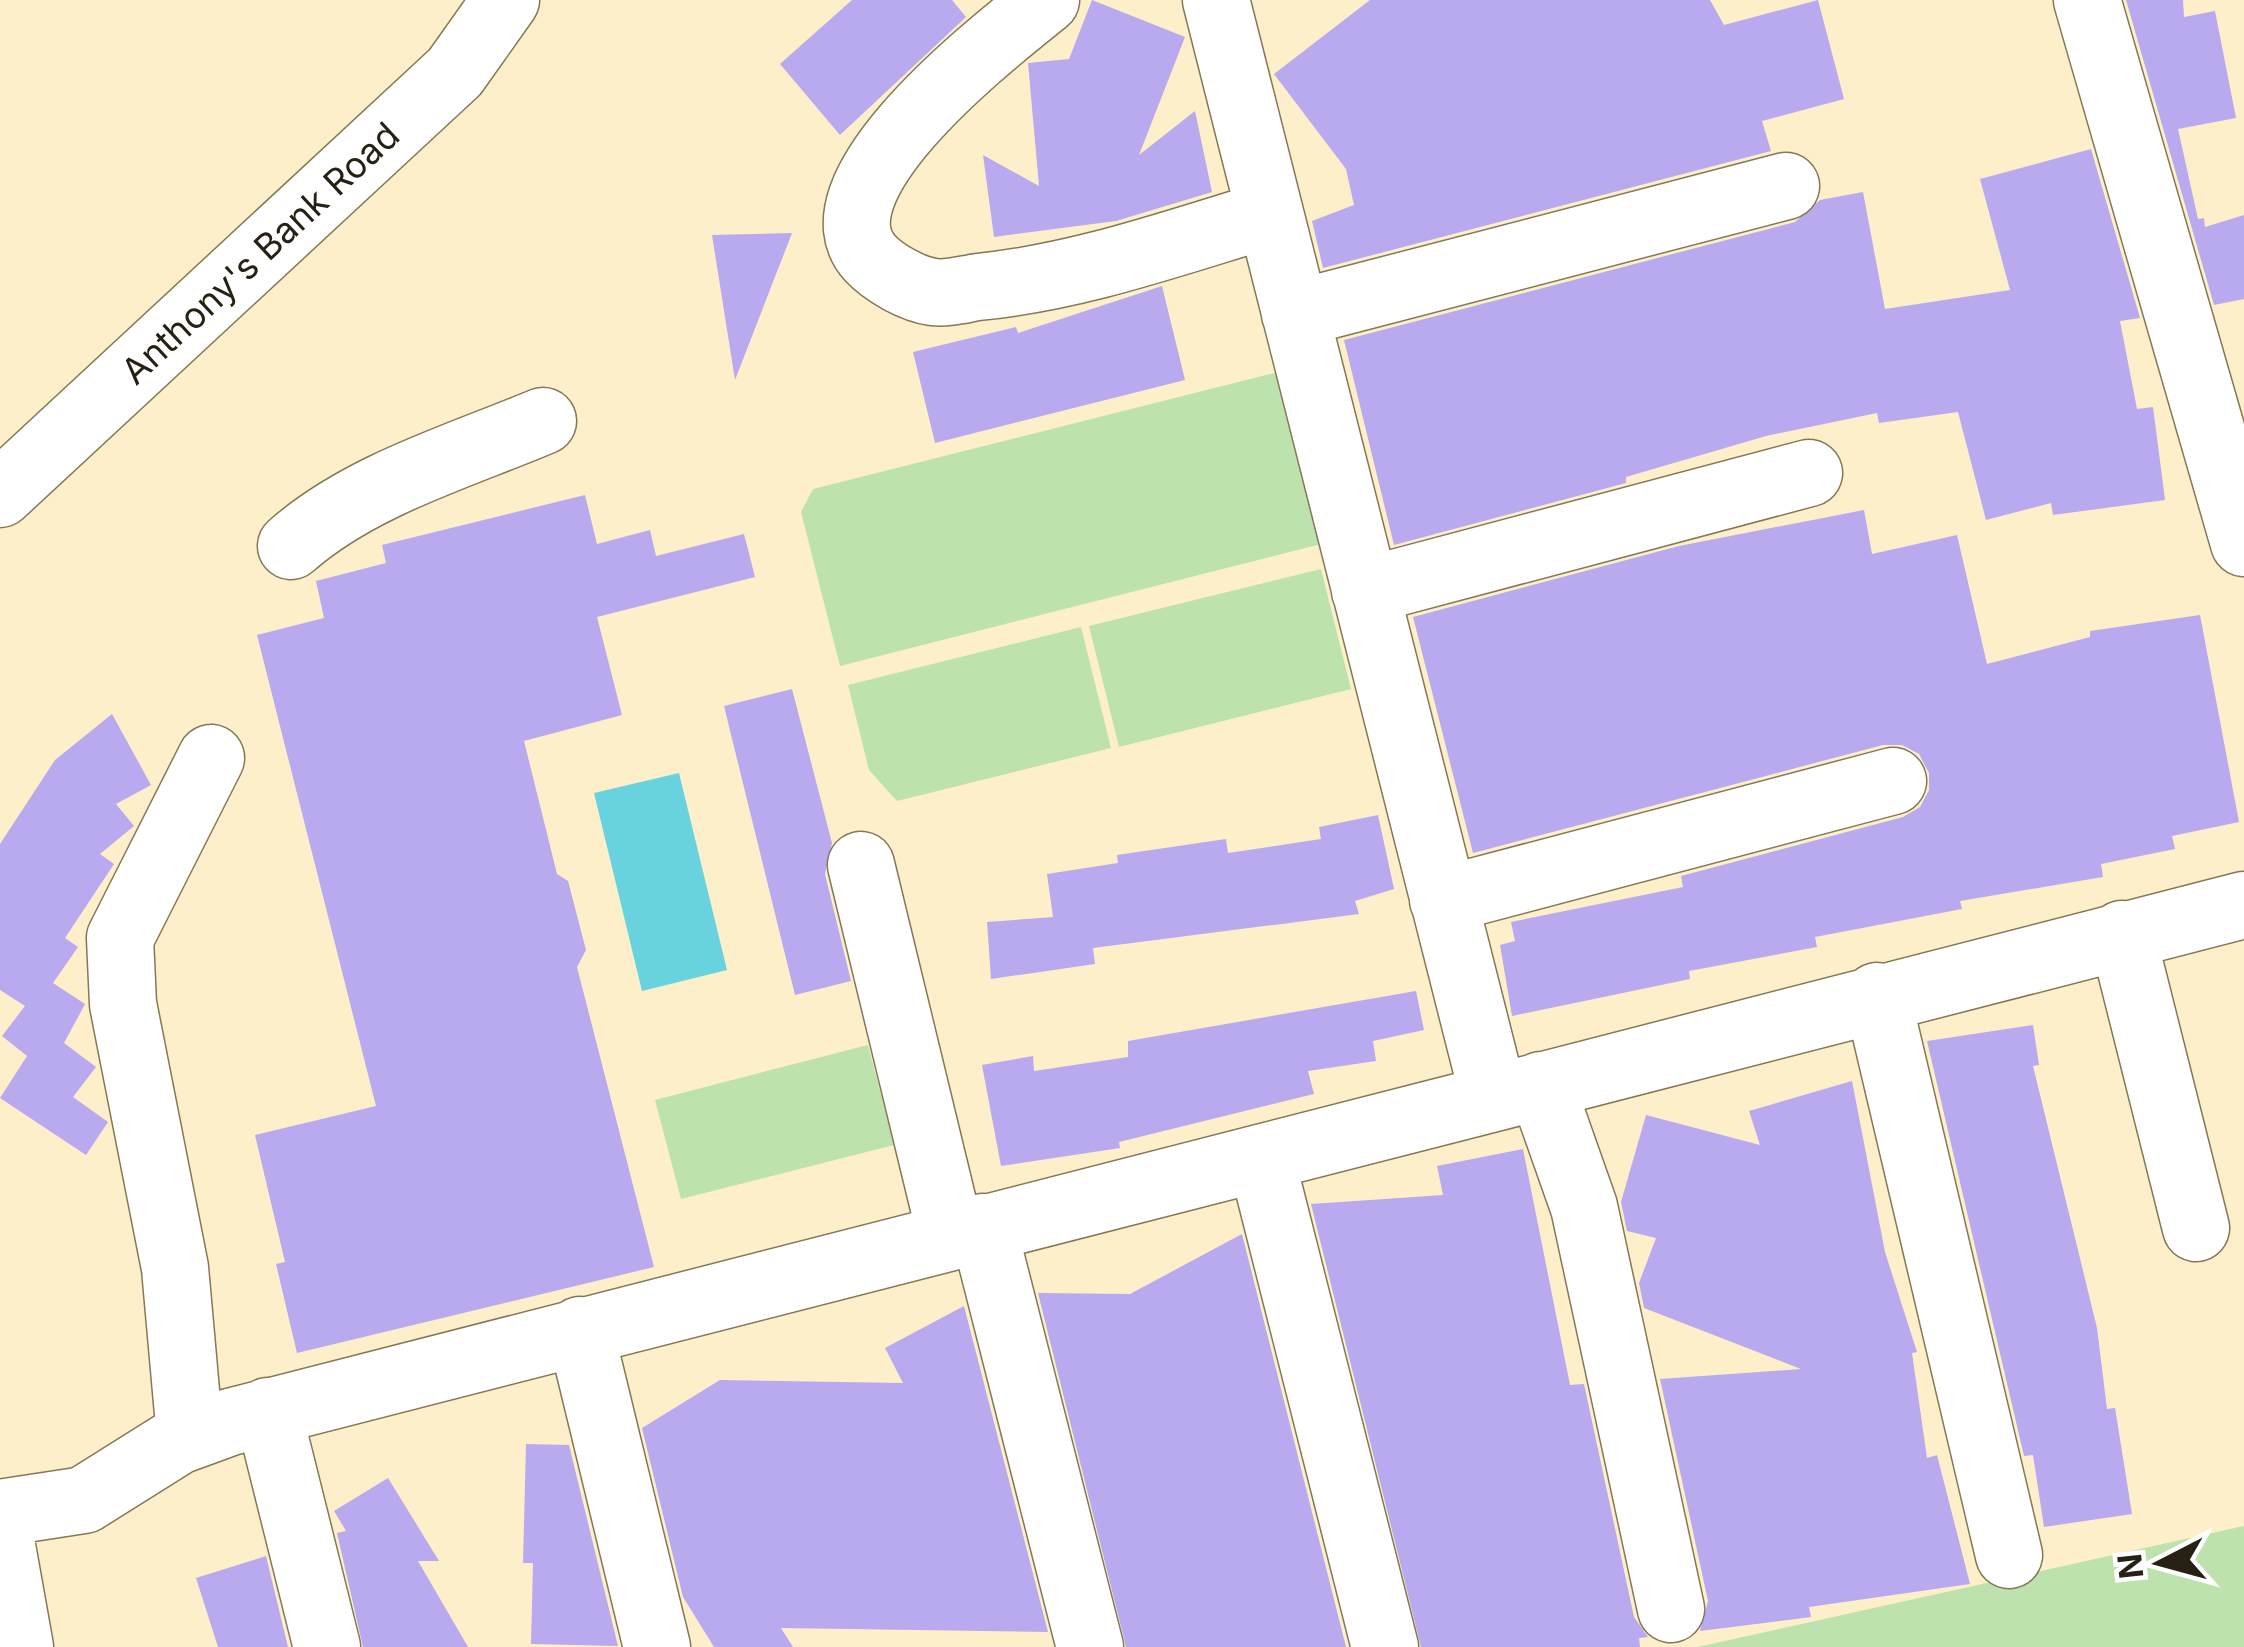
<svg xmlns="http://www.w3.org/2000/svg" width="2244" height="1647" viewBox="0 0 2244 1647" font-family="Inter,sans-serif">
<style>
.green{fill:#bde2ae}
.water{fill:#68d3df}
.building{fill:#b9a9ef}
.lines{fill:none;stroke-linecap:round;stroke-linejoin:round}
.minor-casing{stroke:#847857;stroke-width:69}
.minor{stroke:#fff;stroke-width:66}
.labels{text-anchor:middle;dominant-baseline:central;stroke-width:9;stroke-linejoin:round;paint-order:stroke}
.street-label{font-size:36px;fill:#262114;stroke:#fff}
</style>
<rect width="100%" height="100%" fill="#fcefca"/>
<!-- green -->
<path class="green" d="M 1282,371 L 1325,543 L 840,666 L 801,512 L 813,489 Z
M 1321,569 L 1351,689 L 1119,747 L 1089,626 Z
M 1081,627 L 1111,748 L 897,801 L 869,770 L 848,685 Z
M 868,1045 L 894,1145 L 681,1199 L 655,1100 Z
M 2244,1526 L 2244,1647 L 1698,1647 Z"/>
<!-- water -->
<path class="water" d="M 679,773 L 727,970 L 642,991 L 594,793 Z"/>
<!-- building -->
<path class="building" d="M 852,0 L 952,0 L 966,17 L 840,135 L 780,64 Z
M 1092,0 L 1185,37 L 1139,155 L 1195,111 L 1212,192 L 1116,221 L 994,237 L 983,155 L 1039,186 L 1028,63 L 1069,59 Z
M 1370,0 L 1710,0 L 1724,25 L 1818,0 L 1844,99 L 1762,121 L 1771,151 L 1323,268 L 1312,221 L 1354,205 L 1346,169 L 1274,74 Z
M 2126,0 L 2183,0 L 2184,17 L 2215,11 L 2236,118 L 2178,129 L 2198,219 L 2204,218 L 2205,227 L 2244,215 L 2244,299 L 2214,305 Z
M 2091,149 L 2140,318 L 2120,321 L 2137,409 L 2153,407 L 2165,500 L 2053,515 L 2051,503 L 1986,520 L 1958,412 L 1879,423 L 1877,413 L 1766,436 L 1626,477 L 1626,483 L 1394,545 L 1344,340 L 1795,222 L 1820,200 L 1863,192 L 1885,309 L 2010,290 L 1980,179 Z
M 792,233 L 735,380 L 712,235 Z
M 1162,286 L 1185,380 L 935,443 L 913,352 L 1016,327 L 1018,333 Z
M 585,495 L 597,544 L 650,530 L 656,556 L 744,534 L 755,577 L 597,617 L 622,715 L 524,741 L 557,874 L 568,881 L 586,950 L 577,967 L 654,1267 L 297,1353 L 276,1264 L 285,1262 L 255,1135 L 376,1106 L 257,635 L 324,618 L 316,581 L 386,563 L 382,545 Z
M 1864,510 L 1872,554 L 1957,535 L 1987,664 L 2090,637 L 2090,631 L 2200,615 L 2239,822 L 2172,836 L 2175,849 L 2101,864 L 2103,877 L 1960,901 L 1962,909 L 1815,937 L 1817,947 L 1689,971 L 1690,979 L 1512,1016 L 1500,945 L 1515,941 L 1511,922 L 1683,887 L 1681,876 L 1903,817 L 1920,807 L 1929,790 L 1929,773 L 1919,754 L 1902,745 L 1883,745 L 1473,853 L 1413,617 L 1679,546 Z
M 792,689 L 832,843 L 825,874 L 851,981 L 795,995 L 724,706 Z
M 112,714 L 151,785 L 116,804 L 134,826 L 100,854 L 114,864 L 65,938 L 78,947 L 53,983 L 85,1004 L 64,1043 L 96,1067 L 73,1097 L 108,1122 L 86,1155 L 0,1098 L 27,1056 L 2,1036 L 25,1006 L 0,990 L 0,844 L 55,760 Z
M 1378,815 L 1394,889 L 1355,901 L 1359,914 L 1093,948 L 1095,964 L 991,979 L 987,922 L 1053,917 L 1047,874 L 1118,863 L 1117,855 L 1226,839 L 1228,853 L 1321,839 L 1319,827 Z
M 1416,991 L 1424,1030 L 1373,1041 L 1376,1061 L 1308,1071 L 1314,1094 L 1119,1142 L 1120,1148 L 1001,1166 L 982,1065 L 1033,1056 L 1034,1071 L 1128,1057 L 1128,1041 Z
M 2033,1025 L 2039,1065 L 2033,1066 L 2097,1328 L 2107,1409 L 2115,1408 L 2132,1514 L 2044,1527 L 2033,1455 L 2024,1456 L 1927,1041 Z
M 1852,1081 L 1885,1252 L 1917,1352 L 1912,1353 L 1927,1458 L 1937,1455 L 1970,1584 L 1809,1607 L 1811,1617 L 1700,1631 L 1708,1601 L 1660,1379 L 1801,1369 L 1644,1308 L 1639,1283 L 1656,1238 L 1627,1231 L 1621,1202 L 1646,1115 L 1760,1145 L 1749,1111 Z
M 1523,1149 L 1570,1385 L 1584,1384 L 1634,1617 L 1648,1637 L 1639,1638 L 1640,1647 L 1421,1647 L 1311,1204 L 1443,1195 L 1437,1166 Z
M 1242,1234 L 1346,1647 L 1126,1647 L 1038,1293 L 1130,1294 Z
M 964,1306 L 1048,1632 L 781,1628 L 793,1647 L 714,1647 L 683,1597 L 642,1428 L 720,1380 L 903,1383 L 885,1348 Z
M 526,1444 L 569,1445 L 618,1646 L 531,1644 L 533,1563 L 523,1563 Z
M 388,1478 L 439,1561 L 418,1561 L 468,1647 L 363,1647 L 337,1533 L 346,1531 L 334,1511 Z
M 266,1556 L 288,1647 L 218,1647 L 196,1578 Z"/>
<g class="lines">
<defs>
<path id="minor" d="M 1046,0 C 998,39 805,186 870,258 C 884,273 912,289 933,292 C 947,294 965,289 978,287 C 1079,277 1173,243 1270,214
M 2087,0 L 2244,543
M 1295,314 L 1786,186
M 0,494 L 455,72 L 506,0
M 291,546 C 360,485 460,456 543,421
M 1365,591 L 1809,473
M 861,865 L 951,1236
M 1443,900 L 1893,781
M 2122,934 L 2196,1228
M 1877,996 L 2009,1555
M 1541,1085 L 1584,1207 L 1671,1609
M 1494,1098 L 2244,905
M 1261,1158 L 1385,1647
M 983,1227 L 1090,1647
M 580,1330 L 657,1647
M 268,1411 L 327,1647
M 190,1436 L 175,1268 L 123,1004 L 120,938 L 211,758
M 0,1513 L 84,1500 L 178,1441 L 230,1422 L 1494,1098 L 1216,0
M 0,1535 L 20,1647"/>
</defs>
<!-- minor casing -->
<use href="#minor" class="minor-casing"/>
<!-- minor -->
<use href="#minor" class="minor"/>
</g>
<g class="labels">
<!-- street labels -->
<g class="street-label">
<text transform="translate(260 253) rotate(-43)">Anthony's Bank Road</text>
</g>
</g>
<!-- north arrow -->
<g transform="translate(2160 1563) rotate(264)" stroke="#ffffff" stroke-width="9" paint-order="stroke">
<path d="M0-9L21 45L0 30L-21 45Z" fill="#262114"/>
<text y="-18" font-size="33" font-weight="bold" text-anchor="middle" fill="#262114">N</text>
</g>
</svg>
